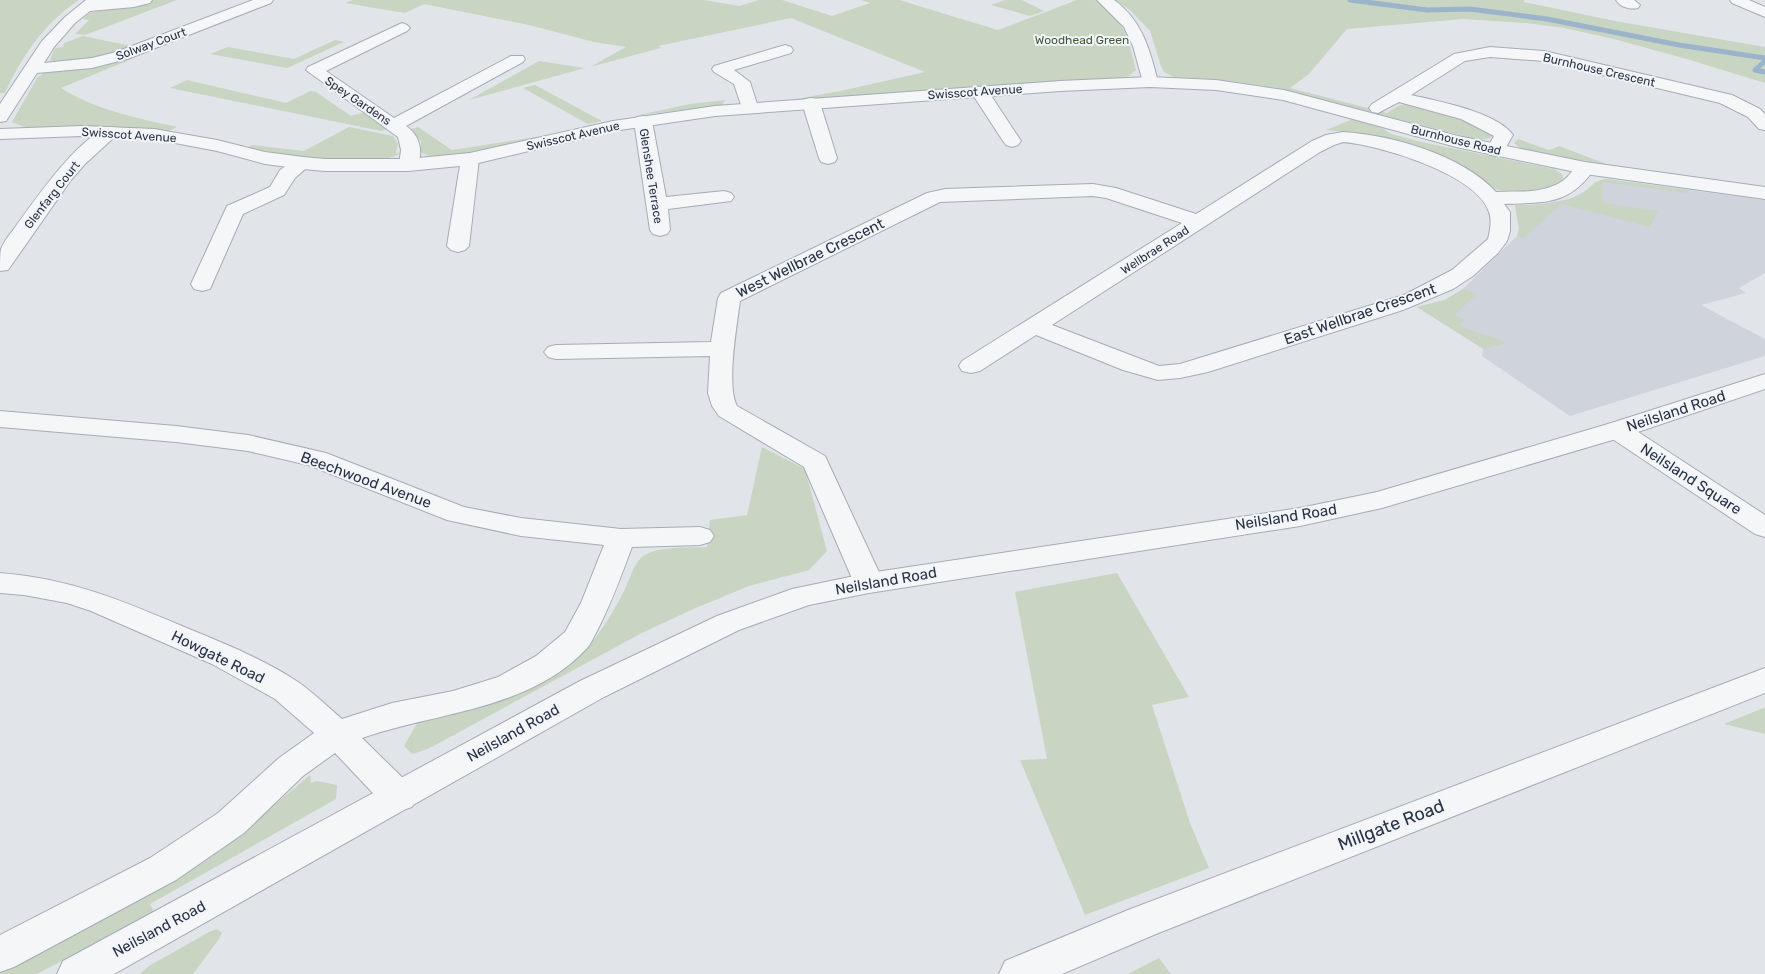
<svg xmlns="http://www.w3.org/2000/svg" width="1765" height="974" viewBox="0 0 1765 974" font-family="Rubik,sans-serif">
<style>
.built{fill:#cfd4dc}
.green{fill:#c7d5c2}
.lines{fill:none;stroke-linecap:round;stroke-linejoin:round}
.stream{stroke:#9bb3cb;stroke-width:5}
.minor-casing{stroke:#a6acb5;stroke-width:2}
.tertiary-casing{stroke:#a6acb5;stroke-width:2}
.minor{fill:#f4f6f8;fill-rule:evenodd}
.tertiary{fill:#f4f6f8;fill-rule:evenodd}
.labels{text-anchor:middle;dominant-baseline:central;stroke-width:4;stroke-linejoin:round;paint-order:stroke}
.far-park-label{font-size:12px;fill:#3e5f36;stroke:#f1f4f8}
.far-street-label{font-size:12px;fill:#293343;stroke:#f1f4f8}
.street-label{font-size:15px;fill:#293343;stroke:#f1f4f8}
.near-street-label{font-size:18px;fill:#293343;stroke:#f1f4f8}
</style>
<rect width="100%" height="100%" fill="#e1e5ea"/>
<!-- built -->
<path class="built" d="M 1606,179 L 1765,200 L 1765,273 L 1739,288 L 1746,293 L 1701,305 L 1765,339 L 1765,356 L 1570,416 L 1482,356 L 1483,349 L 1417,307 L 1445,300 L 1463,289 L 1517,236 L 1519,229 L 1515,205 L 1535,205 L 1570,199 L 1586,191 L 1595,182 Z"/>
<!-- green -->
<path class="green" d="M 0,0 L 79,0 C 44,23 22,56 5,93 L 0,93 Z
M 154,0 L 177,0 L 85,35 L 75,34 L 89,20 L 83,19 L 89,13 Z
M 353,0 L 704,0 L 739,6 L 759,0 L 782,0 L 832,16 L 870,3 L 861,0 L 899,0 L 998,30 L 1077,0 L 1095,0 C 1126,21 1127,35 1136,70 L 1129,76 L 1116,79 L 786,101 L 845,90 L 925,72 L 791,18 L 658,46 L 661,48 L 590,67 L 626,47 L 594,42 L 529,25 L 424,4 L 405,13 L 345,3 Z
M 1005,0 L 1022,0 L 1044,11 L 1030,16 L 991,5 Z
M 1115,0 L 1524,0 L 1524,2 L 1615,21 L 1765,47 L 1765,83 L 1690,60 L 1614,39 L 1564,28 L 1526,23 L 1463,19 L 1347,29 L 1309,74 L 1290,88 L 1387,113 C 1393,109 1398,105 1405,104 C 1427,102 1473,124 1493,135 L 1490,138 L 1479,140 L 1278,88 L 1222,80 L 1174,77 L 1164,72 L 1161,66 L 1150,31 L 1130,10 Z
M 244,13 L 61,88 C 95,110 138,118 177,127 L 169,131 L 112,127 L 24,127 L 12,122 L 37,78 L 45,72 L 81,67 Z
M 83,36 L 136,47 C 114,55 73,68 50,60 L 55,48 L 63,47 L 64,43 Z
M 335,40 L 344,42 L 287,68 L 210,54 L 228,47 L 294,59 Z
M 539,61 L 585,68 L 469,100 Z
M 187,80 L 286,103 L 310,91 L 316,92 L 351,116 L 365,112 L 389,129 L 381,131 L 170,88 Z
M 535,85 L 602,121 L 588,124 L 523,88 Z
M 725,100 L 722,105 L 634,116 L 690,104 Z
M 1353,119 L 1382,128 L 1391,134 L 1426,143 L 1554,169 L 1562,174 L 1564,181 C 1545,194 1514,197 1493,188 C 1479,182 1466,172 1453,164 L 1454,161 L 1406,143 L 1365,134 L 1326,130 Z
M 349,127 L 393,136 L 398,144 L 396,153 L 401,153 C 374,171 281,155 248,147 L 252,145 L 304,151 Z
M 418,127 L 452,150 L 536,137 L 538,139 C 517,143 434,166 421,152 L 421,142 L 412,129 Z
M 1518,139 L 1549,150 L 1559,146 L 1612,166 L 1521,149 L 1514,143 Z
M 1606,179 L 1689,190 L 1688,193 L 1603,182 L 1603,203 L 1658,211 L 1650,227 L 1561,204 L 1524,238 L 1517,236 L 1519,229 L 1515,205 C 1535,205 1558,205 1577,196 C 1588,191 1593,181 1606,179 Z
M 1463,289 L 1477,294 L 1455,315 L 1465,319 L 1459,326 L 1501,340 L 1506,343 L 1484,349 L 1417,307 L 1445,300 Z
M 762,447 L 805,469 L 827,551 L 809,570 L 749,586 L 691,610 L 640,634 L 428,749 L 412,754 L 404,746 L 419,720 C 473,710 526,698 571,662 C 595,643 611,617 625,589 C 629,581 633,566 640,559 C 653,545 689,548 707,547 L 710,520 L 747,515 Z
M 1117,573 L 1189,697 L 1152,705 L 1190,823 L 1209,868 L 1085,915 L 1020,760 L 1047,759 L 1015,592 Z
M 1765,708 L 1765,734 L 1724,724 L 1761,709 Z
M 310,775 L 311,783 L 317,781 L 337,785 L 336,799 L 150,904 L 154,912 L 37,974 L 0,974 L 0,969 L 230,842 Z
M 217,929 L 222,933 L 219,939 L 193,974 L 140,974 L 149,966 L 209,932 Z
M 1159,958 L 1171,974 L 1128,974 Z"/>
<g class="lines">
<!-- stream -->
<path class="stream" d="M 1350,0 L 1427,10 L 1470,9 L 1547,19 L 1679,45 L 1765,58
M 1765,61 L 1755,70 L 1765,72"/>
<defs>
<path id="minor" d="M 86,0 L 152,0 L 150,3 L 134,7 L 90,11 L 75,23 L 54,47 L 44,63 L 92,58 L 116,52 L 253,0 L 273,0 L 271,3 L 127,59 L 92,68 L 37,73 L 6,121 L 0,122 L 0,104 L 42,41 L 65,17 Z
M 1097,0 L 1114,0 C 1142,20 1150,50 1158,82 L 1156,86 L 1144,86 L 1133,46 L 1124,27 Z
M 1616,0 L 1634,0 L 1640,5 L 1638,8 C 1630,10 1620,7 1616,0 Z
M 1730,0 L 1749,0 L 1765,7 L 1765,17 L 1732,3 Z
M 402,23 L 407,25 L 410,28 L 407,31 L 326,71 L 394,118 L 511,56 L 523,56 L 525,59 L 523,62 L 406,126 C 420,135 425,154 415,169 L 408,171 L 401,169 L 399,165 L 401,150 L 398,137 L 306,70 L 308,67 Z
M 785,45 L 791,47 L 793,50 L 791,53 L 734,70 L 750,82 L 758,107 L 755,111 L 749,112 L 743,111 L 734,84 L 714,72 L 712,69 L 714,66 Z
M 1490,47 L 1544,51 L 1732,95 L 1760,109 L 1765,114 L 1765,130 L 1759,129 L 1748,117 L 1720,103 L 1544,61 L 1490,57 L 1465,61 L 1411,95 C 1437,101 1497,112 1513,135 L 1502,154 L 1495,156 L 1488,154 L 1486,150 L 1494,136 L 1461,119 L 1399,102 L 1378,113 L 1372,112 L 1369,108 L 1372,104 L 1454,54 Z
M 980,87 L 986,88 L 1021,141 L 1018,145 L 1012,147 L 1006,145 L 1003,141 L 971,92 L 974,88 Z
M 811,98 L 817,99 L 820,103 L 837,158 L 835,162 L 828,164 L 821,162 L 819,158 L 802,103 L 805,99 Z
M 643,116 L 649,117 L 652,121 L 666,197 L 724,191 L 731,193 L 734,197 L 731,201 L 668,209 L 670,230 L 667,234 L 660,236 L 653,234 L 650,230 L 634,121 L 637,117 Z
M 111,127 L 117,128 L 120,132 L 85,164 L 71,180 L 8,270 L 0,271 C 0,265 0,254 1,249 C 4,241 11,233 16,226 C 35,200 80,134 111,127 Z
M 1343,132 C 1392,135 1462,155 1496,192 C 1518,191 1541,194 1561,182 C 1573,175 1575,160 1592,164 L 1595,168 C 1569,206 1545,202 1504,204 L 1510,212 L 1510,231 L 1507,241 L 1498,253 L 1473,276 L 1453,289 L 1403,310 L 1208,372 L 1180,378 L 1158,380 L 1123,370 L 1036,335 L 980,371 L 971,373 L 962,371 L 959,366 L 962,361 L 1182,223 L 1106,198 L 1093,196 L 940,202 L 740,301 C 737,325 726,386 737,406 L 825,456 L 884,583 L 880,590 L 869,593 L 858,590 L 854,583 L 804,467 L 719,416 L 712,406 L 708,393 L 710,356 L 556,359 L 548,357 L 544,352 L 548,347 L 556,345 L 711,342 L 718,298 L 721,293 L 927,193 L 945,189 L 1093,184 L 1116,188 L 1196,214 L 1312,141 L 1326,135 ZM 1343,142 C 1379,145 1477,174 1489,212 C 1492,219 1490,232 1488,239 L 1452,270 L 1404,295 L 1180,364 L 1159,366 L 1052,325 L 1320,152 L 1334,145 Z
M 470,153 L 477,155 L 479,159 L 469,246 L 465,250 L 458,252 L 451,250 L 447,246 L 461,159 L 463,155 Z
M 303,157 L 310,159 L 312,163 L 295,178 L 284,195 L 243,214 L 210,289 L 202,291 L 194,289 L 191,284 L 227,206 L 270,187 L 280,170 L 296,159 Z
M 0,411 L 176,426 L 248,435 L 326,453 L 464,507 L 521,518 L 621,529 L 700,527 L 710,530 L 714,536 L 710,542 L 700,545 L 632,547 C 622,574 612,601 599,627 C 595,634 592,642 588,647 C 531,710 437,712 362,738 L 412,787 L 417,797 L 412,807 L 399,811 L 386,807 L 335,753 L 303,776 L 244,833 L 176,880 L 14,967 L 0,972 L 0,935 L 150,858 L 218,813 L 279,758 L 314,733 L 275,699 L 212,664 L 91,611 L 67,603 L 24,595 L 0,593 L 0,573 C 73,579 123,601 189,629 C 226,644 265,660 298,682 C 314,693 328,707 342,719 L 392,703 L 453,691 L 498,677 L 536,656 L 565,632 L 581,603 L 604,545 L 521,536 L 447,520 L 308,465 L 248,451 L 176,442 L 0,427 Z
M 1617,422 L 1626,424 L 1765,515 L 1765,537 L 1755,534 L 1608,436 L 1604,430 L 1608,424 Z
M 1765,668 L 1765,693 L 1156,934 L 1062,974 L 999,974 L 1005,961 L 1128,910 Z"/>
<path id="tertiary" d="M 1150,77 L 1216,80 L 1284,90 L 1458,136 L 1585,162 L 1765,187 L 1765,199 L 1585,174 L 1456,147 L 1283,100 L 1216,90 L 1150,87 L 1060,91 L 715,116 L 613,131 L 470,165 L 408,171 L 325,171 L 303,169 L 265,164 L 217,151 L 154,139 L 82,136 L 0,139 L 0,129 L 82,126 L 154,129 L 217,140 L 265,152 L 303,157 L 325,159 L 408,159 L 470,153 L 613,121 L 715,106 L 1060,81 Z
M 1765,374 L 1765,389 L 1626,436 L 1382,508 L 1300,526 L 869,593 L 809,605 L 739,630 L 604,697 L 114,974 L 57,974 L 63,961 L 580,681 L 717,616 L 792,589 L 869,573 L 1300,508 L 1377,492 L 1608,424 Z"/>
</defs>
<!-- minor casing -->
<use href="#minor" class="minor-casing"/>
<!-- tertiary casing -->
<use href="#tertiary" class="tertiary-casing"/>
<!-- minor -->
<use href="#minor" class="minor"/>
<!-- tertiary -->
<use href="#tertiary" class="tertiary"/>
</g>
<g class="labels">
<!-- far-park labels -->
<g class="far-park-label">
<text x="1082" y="40">Woodhead Green</text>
</g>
<!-- far-street labels -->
<g class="far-street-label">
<text transform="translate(151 44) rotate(-20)">Solway Court</text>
<text transform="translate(1599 70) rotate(13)">Burnhouse Crescent</text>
<text transform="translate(975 92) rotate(-4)">Swisscot Avenue</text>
<text transform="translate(358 101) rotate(34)">Spey Gardens</text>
<text transform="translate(129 135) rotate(4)">Swisscot Avenue</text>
<text transform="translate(573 136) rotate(-13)">Swisscot Avenue</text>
<text transform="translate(1456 140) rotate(14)">Burnhouse Road</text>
<text transform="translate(651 176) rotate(81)">Glenshee Terrace</text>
<text transform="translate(52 195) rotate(-52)">Glenfarg Court</text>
<text transform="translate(1155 250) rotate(-33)">Wellbrae Road</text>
</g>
<!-- street labels -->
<g class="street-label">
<text transform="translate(810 258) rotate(-26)">West Wellbrae Crescent</text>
<text transform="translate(1360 314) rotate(-19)">East Wellbrae Crescent</text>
<text transform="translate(1676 411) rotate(-18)">Neilsland Road</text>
<text transform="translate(1691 479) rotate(33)">Neilsland Square</text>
<text transform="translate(366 480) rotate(20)">Beechwood Avenue</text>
<text transform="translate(1286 517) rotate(-9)">Neilsland Road</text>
<text transform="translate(886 581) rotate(-10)">Neilsland Road</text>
<text transform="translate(218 657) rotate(26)">Howgate Road</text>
<text transform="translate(513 733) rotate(-29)">Neilsland Road</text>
<text transform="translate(159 929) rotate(-28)">Neilsland Road</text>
</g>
<!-- near-street labels -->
<g class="near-street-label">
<text transform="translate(1391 825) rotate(-21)">Millgate Road</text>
</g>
</g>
</svg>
